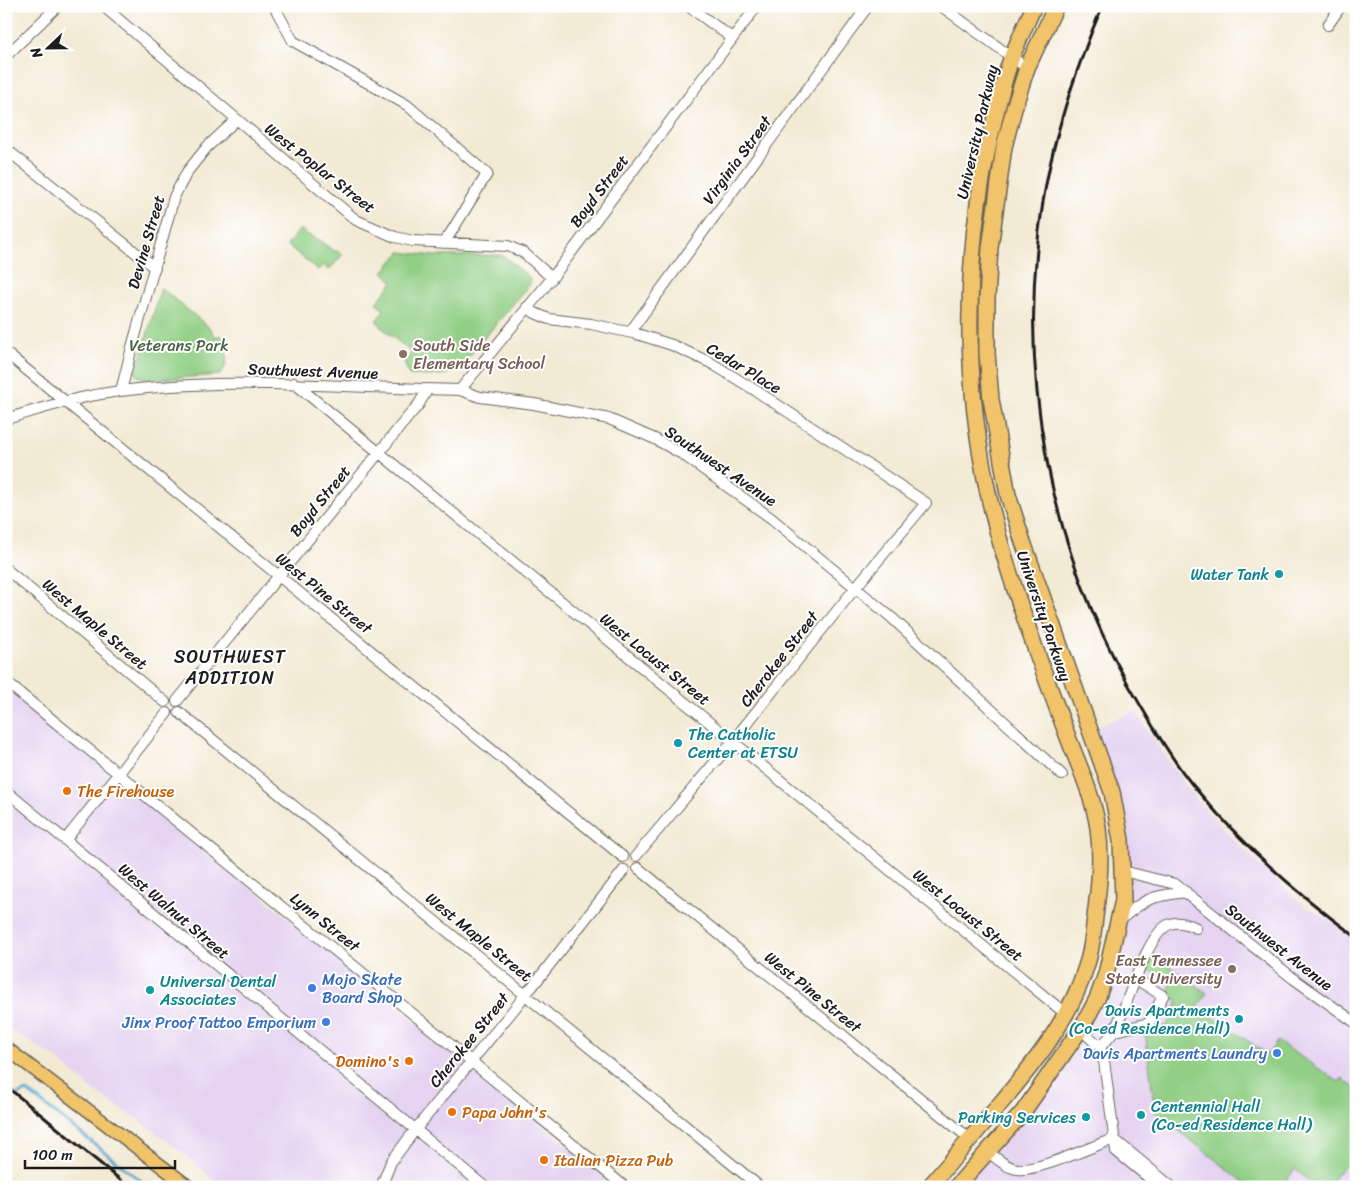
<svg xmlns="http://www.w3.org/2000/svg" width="1362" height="1193" viewBox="0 0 1362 1193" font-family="Sriracha,sans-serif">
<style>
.built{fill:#e5d3f1}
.green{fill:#91cf85;stroke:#567650}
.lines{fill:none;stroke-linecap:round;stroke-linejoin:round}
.stream{stroke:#5ca6d3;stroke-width:3}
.minor-casing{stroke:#67645c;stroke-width:12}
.major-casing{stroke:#67645c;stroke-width:15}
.highway-casing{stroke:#67645c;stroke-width:18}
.minor{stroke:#fff;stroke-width:10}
.major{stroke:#f1c36a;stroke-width:12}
.highway{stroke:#f1c36a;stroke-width:15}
.rail{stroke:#1c1c1c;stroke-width:3}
.education-dot{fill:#8d6e63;stroke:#fff;stroke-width:2}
.culture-dot{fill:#0f9aa8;stroke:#fff;stroke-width:2}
.food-dot{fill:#e8710a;stroke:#fff;stroke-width:2}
.shop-dot{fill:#3f7fe0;stroke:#fff;stroke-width:2}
.labels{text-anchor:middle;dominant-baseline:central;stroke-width:4;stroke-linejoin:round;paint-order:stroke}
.street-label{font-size:16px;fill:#1c1c1c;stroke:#fff}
.park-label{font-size:16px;fill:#4b6446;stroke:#fff}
.education-label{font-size:16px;fill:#785e54;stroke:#fff;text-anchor:start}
.culture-label{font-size:16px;fill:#0d838f;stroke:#fff;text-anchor:end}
.food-label{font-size:16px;fill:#c56008;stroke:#fff;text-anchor:start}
.shop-label{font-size:16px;fill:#366cbe;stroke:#fff;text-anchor:end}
.neighbourhood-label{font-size:18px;letter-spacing:1px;fill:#1c1c1c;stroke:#fff}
</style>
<rect width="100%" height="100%" fill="#fff"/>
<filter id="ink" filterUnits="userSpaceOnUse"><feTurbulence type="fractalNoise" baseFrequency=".02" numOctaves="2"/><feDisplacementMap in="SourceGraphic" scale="10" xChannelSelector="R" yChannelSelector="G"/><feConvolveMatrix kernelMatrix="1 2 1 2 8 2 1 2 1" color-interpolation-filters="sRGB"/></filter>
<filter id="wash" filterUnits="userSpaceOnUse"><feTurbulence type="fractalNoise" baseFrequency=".0096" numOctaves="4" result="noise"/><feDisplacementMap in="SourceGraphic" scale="20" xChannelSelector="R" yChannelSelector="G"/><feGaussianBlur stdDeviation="1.12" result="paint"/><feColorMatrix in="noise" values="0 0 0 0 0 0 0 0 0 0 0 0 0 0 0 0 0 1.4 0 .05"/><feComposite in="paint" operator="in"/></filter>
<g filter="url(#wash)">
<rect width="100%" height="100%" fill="#f3ead4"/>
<!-- built -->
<path class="built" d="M 6,688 L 618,1187 L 222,1187 L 184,1154 L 143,1123 L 98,1094 L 57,1059 L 6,1027 Z
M 1135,711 L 1165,757 L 1198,801 L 1240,846 L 1304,905 L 1356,936 L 1356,1187 L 961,1187 L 1076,1051 L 1102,1002 L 1122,859 L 1090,729 Z"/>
<!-- green -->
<path class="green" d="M 300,229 L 308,235 L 320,241 L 334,251 L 341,252 L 343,254 L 329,270 L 323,265 L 318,270 L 287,245 Z
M 400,252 L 435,256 L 502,255 L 527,275 L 530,279 L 530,284 L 460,367 C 444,378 428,376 409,375 L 404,361 L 412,353 L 381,327 L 382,326 L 376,321 L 384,310 L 376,303 L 393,282 L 383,272 Z
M 161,288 L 211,329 L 214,336 L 222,336 C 227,350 230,363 220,375 L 147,380 L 136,375 L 134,362 L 140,359 Z
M 1153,954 L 1207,993 L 1198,1006 L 1200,1008 L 1268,1055 L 1277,1041 L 1339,1082 L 1342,1078 L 1356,1089 L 1356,1159 C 1344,1162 1335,1177 1327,1187 L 1316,1187 L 1295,1169 L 1281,1187 L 1250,1187 L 1155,1112 L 1145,1031 L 1150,1030 L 1160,1025 L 1167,1026 L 1178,1001 L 1168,995 L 1168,992 L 1171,985 L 1150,970 L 1144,977 L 1146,966 Z"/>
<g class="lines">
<!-- stream -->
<path class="stream" d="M 6,1099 L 27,1091 L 149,1187"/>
</g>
</g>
<g filter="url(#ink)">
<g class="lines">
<defs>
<path id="minor" d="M 103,6 L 356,220 L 395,237 L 413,241 L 508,246 L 524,253 L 552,278
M 274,6 L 293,41 L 407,105 L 487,174 L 450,234 L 443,243
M 688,6 L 732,38
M 941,6 L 1027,68
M 1328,25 L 1341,6
M 6,56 L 58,6
M 6,149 L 155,268
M 527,307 L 535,313 L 549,319 L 591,324 L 637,334 L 672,345 L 711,363 L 758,392 L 926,503 L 856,587 L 732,742 L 636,856
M 630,332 L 868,6
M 6,353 L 623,857
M 294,383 L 1066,1014
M 460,390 L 552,278 L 757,6
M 121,391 L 132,347 L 174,197 L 187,172 L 207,147 L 236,120
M 6,419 C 37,410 69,399 101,394 C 220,375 340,388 460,390 L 480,397 L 534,404 L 609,419 L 655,439 L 682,454 L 771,518 L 892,618 L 1062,775
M 6,569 L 165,702
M 6,682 L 625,1187
M 177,701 L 408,417 L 419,404 L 427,390
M 179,712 L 760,1187
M 6,791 L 485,1187
M 66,839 L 167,713
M 638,868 L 970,1139
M 1123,871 L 1175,884 L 1294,979 L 1356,1023
M 1119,921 C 1145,898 1152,896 1186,892
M 1082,1027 L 1088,1036 L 1100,1047 L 1104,1061 L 1116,1151 L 1160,1187
M 1115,1031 L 1149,1023 L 1163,996 L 1136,979
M 1100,1047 C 1105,1041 1112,1036 1115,1029 C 1128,1006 1146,933 1170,924 C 1178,921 1189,924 1196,928
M 1114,1139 L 1172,1187
M 988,1152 C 997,1158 1006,1168 1018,1169 C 1037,1172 1092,1146 1114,1139
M 381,1187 L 391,1162 L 415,1130 L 519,1003 L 525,994 L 532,987 L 624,870"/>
<path id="major" d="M 6,1048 L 189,1187"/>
<path id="highway" d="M 929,1187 C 951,1161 973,1136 995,1110 C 1032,1066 1069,1022 1086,967 C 1092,951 1093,933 1095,917 C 1099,887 1102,858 1098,828 C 1093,795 1078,764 1066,732 C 1046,679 1026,625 1009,571 C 964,432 958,281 990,138 C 996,112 1002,85 1011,59 C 1018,41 1026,24 1034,6
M 956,1187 L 1023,1112 L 1082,1027 L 1097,999 L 1106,974 L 1123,900 L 1121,840 L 1112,792 L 1023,542 L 1008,495 L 991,399 L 987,353 L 987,299 L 990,248 L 1004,147 L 1015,105 L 1027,68 L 1056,6"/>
</defs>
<!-- minor casing -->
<use href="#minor" class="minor-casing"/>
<!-- major casing -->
<use href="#major" class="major-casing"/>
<!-- highway casing -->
<use href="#highway" class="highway-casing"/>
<!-- minor -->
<use href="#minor" class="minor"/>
<!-- major -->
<use href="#major" class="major"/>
<!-- highway -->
<use href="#highway" class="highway"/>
<!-- rail -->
<path class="rail" d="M 1103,6 C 1095,22 1089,38 1083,55 C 1065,103 1051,151 1043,202 C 1015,376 1050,557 1142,708 C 1157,734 1172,759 1191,783 C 1239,842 1295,892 1356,937
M 6,1086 L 129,1187"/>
</g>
</g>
<!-- markers -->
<g class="education-dot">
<circle cx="403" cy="354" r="5"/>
<circle cx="1232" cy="969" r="5"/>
</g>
<g class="culture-dot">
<circle cx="1279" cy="574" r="5"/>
<circle cx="678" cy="743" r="5"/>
<circle cx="150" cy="990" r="5"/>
<circle cx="1239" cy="1019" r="5"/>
<circle cx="1141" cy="1115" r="5"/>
<circle cx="1086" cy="1117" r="5"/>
</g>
<g class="food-dot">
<circle cx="67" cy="791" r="5"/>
<circle cx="409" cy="1061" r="5"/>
<circle cx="452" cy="1112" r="5"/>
<circle cx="544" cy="1160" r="5"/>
</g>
<g class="shop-dot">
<circle cx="312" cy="988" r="5"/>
<circle cx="326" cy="1022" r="5"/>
<circle cx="1277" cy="1053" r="5"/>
</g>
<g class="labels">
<!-- street labels -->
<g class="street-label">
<text transform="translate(977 132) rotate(-77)">University Parkway</text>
<text transform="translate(737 160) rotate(-54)">Virginia Street</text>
<text transform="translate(320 168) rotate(38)">West Poplar Street</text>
<text transform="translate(599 191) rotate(-53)">Boyd Street</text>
<text transform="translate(146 242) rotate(-74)">Devine Street</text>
<text transform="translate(744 368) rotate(31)">Cedar Place</text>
<text transform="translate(313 371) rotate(2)">Southwest Avenue</text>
<text transform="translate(721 466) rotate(34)">Southwest Avenue</text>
<text transform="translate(320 501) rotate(-51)">Boyd Street</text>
<text transform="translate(324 593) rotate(39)">West Pine Street</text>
<text transform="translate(1044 616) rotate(71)">University Parkway</text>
<text transform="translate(95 624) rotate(40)">West Maple Street</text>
<text transform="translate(655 659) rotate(39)">West Locust Street</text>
<text transform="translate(779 659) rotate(-52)">Cherokee Street</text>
<text transform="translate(174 911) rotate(40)">West Walnut Street</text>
<text transform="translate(968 915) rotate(39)">West Locust Street</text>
<text transform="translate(325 922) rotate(39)">Lynn Street</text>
<text transform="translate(479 937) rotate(39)">West Maple Street</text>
<text transform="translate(1279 947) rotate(38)">Southwest Avenue</text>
<text transform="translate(813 992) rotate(39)">West Pine Street</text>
<text transform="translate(469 1040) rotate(-51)">Cherokee Street</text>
</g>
<!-- park labels -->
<g class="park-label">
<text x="179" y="345">Veterans Park</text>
</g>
<!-- education labels -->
<g class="education-label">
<text x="413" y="345">South Side<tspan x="413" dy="18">Elementary School</tspan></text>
<text x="1222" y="960" text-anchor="end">East Tennessee<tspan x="1222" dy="18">State University</tspan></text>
</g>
<!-- culture labels -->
<g class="culture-label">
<text x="1269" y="574">Water Tank</text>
<text x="688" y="734" text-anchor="start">The Catholic<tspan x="688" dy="18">Center at ETSU</tspan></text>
<text x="160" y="981" text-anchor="start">Universal Dental<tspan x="160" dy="18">Associates</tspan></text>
<text x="1229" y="1010">Davis Apartments<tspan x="1229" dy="18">(Co-ed Residence Hall)</tspan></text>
<text x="1151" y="1106" text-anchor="start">Centennial Hall<tspan x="1151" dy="18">(Co-ed Residence Hall)</tspan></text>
<text x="1076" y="1117">Parking Services</text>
</g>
<!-- food labels -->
<g class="food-label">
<text x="77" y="791">The Firehouse</text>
<text x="399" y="1061" text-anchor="end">Domino's</text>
<text x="462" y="1112">Papa John's</text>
<text x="554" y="1160">Italian Pizza Pub</text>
</g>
<!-- shop labels -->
<g class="shop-label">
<text x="322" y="979" text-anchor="start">Mojo Skate<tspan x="322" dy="18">Board Shop</tspan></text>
<text x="316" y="1022">Jinx Proof Tattoo Emporium</text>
<text x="1267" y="1053">Davis Apartments Laundry</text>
</g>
<!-- neighbourhood labels -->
<g class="neighbourhood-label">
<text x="230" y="657">SOUTHWEST<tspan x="230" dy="21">ADDITION</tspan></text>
</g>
</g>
<!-- margin -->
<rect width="1362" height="1193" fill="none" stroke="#fff" stroke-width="25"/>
<!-- north arrow -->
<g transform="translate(48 48) rotate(248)" stroke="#ffffff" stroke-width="4" paint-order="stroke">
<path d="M0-4L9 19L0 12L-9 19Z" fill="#1c1c1c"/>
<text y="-8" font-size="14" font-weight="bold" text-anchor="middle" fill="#1c1c1c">N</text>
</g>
<!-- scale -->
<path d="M25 1160v8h150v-8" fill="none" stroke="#1c1c1c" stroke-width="2.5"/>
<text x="32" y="1160" font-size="15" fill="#1c1c1c" stroke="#ffffff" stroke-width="4" paint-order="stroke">100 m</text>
</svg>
